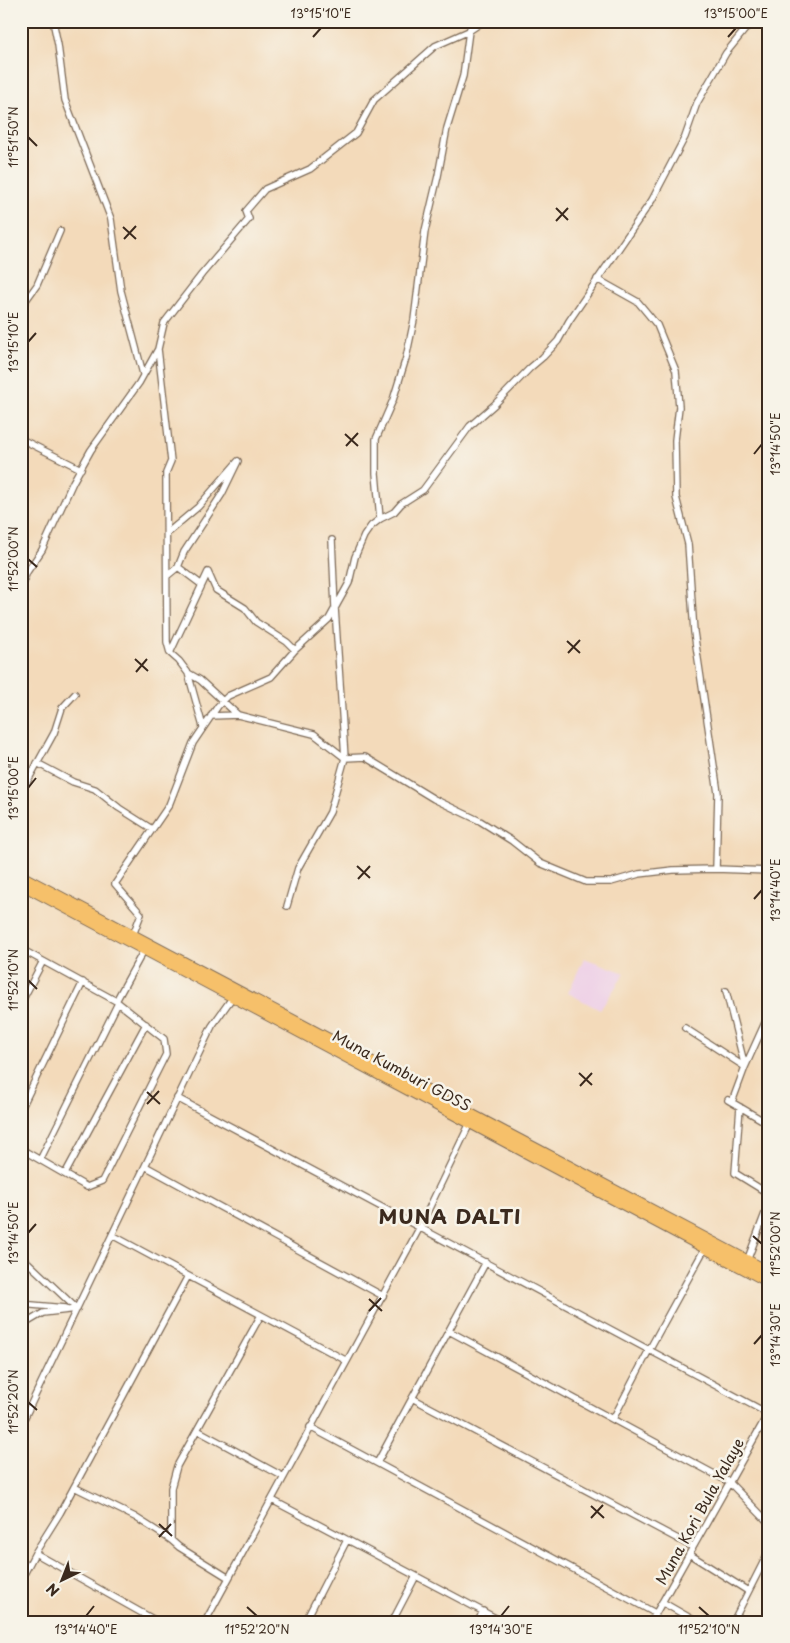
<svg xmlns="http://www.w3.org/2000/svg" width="790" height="1643" viewBox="0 0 790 1643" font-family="'Playpen Sans',sans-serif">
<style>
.built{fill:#eed0e7}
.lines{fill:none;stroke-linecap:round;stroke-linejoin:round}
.minor-casing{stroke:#7b6855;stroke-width:8}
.trunk-casing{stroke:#7b6855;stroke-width:12}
.minor{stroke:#fff;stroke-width:5.5}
.trunk{stroke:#f6c06b;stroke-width:10}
.ticks{fill:none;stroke:#3b2a1e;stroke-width:2}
.labels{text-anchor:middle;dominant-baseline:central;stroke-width:5;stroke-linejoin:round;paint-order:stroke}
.street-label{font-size:15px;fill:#3b2a1e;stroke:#f7f3e8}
.district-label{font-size:20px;font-weight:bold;letter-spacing:1px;fill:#3b2a1e;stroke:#f7f3e8}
.neatline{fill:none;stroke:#3b2a1e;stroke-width:2}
.ticks-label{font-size:12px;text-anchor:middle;fill:#3b2a1e}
</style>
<rect width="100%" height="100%" fill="#f7f3e8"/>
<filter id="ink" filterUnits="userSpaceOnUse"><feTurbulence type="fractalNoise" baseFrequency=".02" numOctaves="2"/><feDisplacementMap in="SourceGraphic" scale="10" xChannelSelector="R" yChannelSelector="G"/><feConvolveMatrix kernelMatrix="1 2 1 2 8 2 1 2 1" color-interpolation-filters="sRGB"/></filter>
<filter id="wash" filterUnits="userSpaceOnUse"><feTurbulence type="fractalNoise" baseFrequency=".0096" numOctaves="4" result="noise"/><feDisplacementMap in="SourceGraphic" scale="20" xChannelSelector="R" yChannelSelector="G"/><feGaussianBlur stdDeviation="1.12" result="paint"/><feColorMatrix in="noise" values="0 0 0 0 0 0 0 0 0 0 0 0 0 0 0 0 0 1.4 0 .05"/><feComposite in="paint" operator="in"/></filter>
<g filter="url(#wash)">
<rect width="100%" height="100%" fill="#f3daba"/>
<!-- built -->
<path class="built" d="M 584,958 L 625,973 L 600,1010 L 568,993 Z"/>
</g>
<g filter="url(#ink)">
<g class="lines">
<defs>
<path id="minor" d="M 53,21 L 58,45 L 65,100 L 111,219 L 121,291 L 143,374
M 597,279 L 638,302 L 657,325 L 676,371 L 679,407 L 675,440 L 676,497 L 688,544 L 694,632 L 718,793 L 716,869
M 21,307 L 37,285 L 60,231
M 158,349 L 171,461 L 166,473 L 167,642 L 170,653 L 179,661 L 188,673 L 203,727
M 21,439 L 81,469
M 380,519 L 394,512 L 401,504 L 423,490 L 470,426 L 494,405 L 530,368 L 543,357 L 558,341 L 569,321 L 652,200 L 685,137 L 697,103 L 726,53 L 752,21
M 167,533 L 198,507 L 238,461 L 222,494 L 184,552 L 178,567
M 332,540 L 335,608 L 345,758 L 365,757 L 434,799 L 480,821 L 512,841 L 540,863 L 586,882 L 611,882 L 639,874 L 673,870 L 716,869 L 769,871
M 167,576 L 178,567 L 202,585
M 21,587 L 27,572 L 42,550 L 73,482 L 91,450 L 139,383 L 158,349 L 164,323 L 202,274 L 249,219 L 246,211 L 265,189 L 310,169 L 356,133 L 374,100 L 435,46 L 469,31 L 484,21
M 170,653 L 208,572 L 216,590 L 245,608 L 256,622 L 287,642 L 295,650
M 188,673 L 200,680 L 238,715
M 211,716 L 238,715 L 314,734 L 345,758 L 330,812 L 298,868 L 287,906
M 37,763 L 73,782 L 95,789 L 119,808 L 152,829
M 21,793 L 54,733 L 62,708 L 75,694
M 133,935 L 141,914 L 115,884 L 169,805 L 193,743 L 218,706 L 228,696 L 271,677 L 295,650 L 329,619 L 349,583 L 355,557 L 364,536 L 371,526 L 380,519 L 376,473 L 376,439 L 393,400 L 406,358 L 414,320 L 425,231 L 438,176 L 447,128 L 463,76 L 469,31 L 473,21
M 21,949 L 116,1001 L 164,1039 L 166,1054 L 102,1181 L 87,1187 L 21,1149
M 726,991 L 745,1067 L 732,1102
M 116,1001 L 144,950
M 21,1003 L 43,961
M 685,1028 L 745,1067 L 769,1014
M 177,1098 L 769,1414
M 728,1100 L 769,1124
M 740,1107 L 735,1173 L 769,1194
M 21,1109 L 83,982
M 40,1160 L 118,1003
M 145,1166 L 383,1296
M 65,1174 L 146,1024
M 112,1235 L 347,1361
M 21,1256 L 77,1309
M 747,1261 L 769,1203
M 21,1304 L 65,1308
M 21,1326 L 43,1313 L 77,1309
M 449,1331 L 729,1482 L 769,1523
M 412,1398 L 693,1547
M 613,1419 L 649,1350 L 705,1248
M 21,1425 L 212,1026 L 232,998
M 310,1427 L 655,1613
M 197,1430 L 284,1477
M 377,1463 L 486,1262
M 74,1487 L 135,1517 L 171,1540 L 179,1547 L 229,1578
M 272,1500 L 503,1622
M 171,1540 L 171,1488 L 177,1466 L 261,1315
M 35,1553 L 158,1622
M 689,1554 L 748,1591
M 21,1580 L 35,1553 L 60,1513 L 188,1276
M 662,1602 L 697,1622
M 205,1622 L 420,1227 L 470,1123
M 305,1622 L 347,1540
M 392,1622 L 416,1576
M 478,1622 L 483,1611
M 651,1622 L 769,1412
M 733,1622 L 769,1551"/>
<path id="trunk" d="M 21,876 L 769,1272
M 21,884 L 769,1282"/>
</defs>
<!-- minor casing -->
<use href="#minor" class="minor-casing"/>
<!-- trunk casing -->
<use href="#trunk" class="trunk-casing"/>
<!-- minor -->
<use href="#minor" class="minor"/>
<!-- trunk -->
<use href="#trunk" class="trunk"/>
</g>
</g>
<!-- ticks -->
<path class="ticks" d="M 313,37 L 321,28M 728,37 L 736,28M 28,137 L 37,146M 556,208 L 568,220M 556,221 L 568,208M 123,227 L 136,239M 124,239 L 136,226M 28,342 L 36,333M 345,434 L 358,446M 346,446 L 358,433M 754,454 L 762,444M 28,559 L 37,567M 567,641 L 580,653M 568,653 L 580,640M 135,659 L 148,671M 136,672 L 147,659M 28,788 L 36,778M 357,866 L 370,878M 358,879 L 370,866M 754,899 L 762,890M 28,980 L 37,989M 579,1073 L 592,1085M 580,1086 L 592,1073M 147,1092 L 160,1104M 147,1104 L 159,1091M 28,1233 L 36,1224M 753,1236 L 762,1244M 369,1299 L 382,1311M 369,1311 L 381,1298M 754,1344 L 762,1335M 28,1402 L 37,1410M 591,1506 L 604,1518M 591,1518 L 603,1505M 159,1524 L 172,1536M 159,1537 L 171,1524M 247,1607 L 257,1616M 699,1607 L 709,1616M 86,1616 L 94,1606M 501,1616 L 509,1606"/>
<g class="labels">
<!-- street labels -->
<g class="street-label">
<text transform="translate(402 1070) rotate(28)">Muna Kumburi GDSS</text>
<text transform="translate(699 1511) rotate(-61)">Muna Kori Bula Yalaye</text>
</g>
<!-- district labels -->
<g class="district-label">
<text x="450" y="1216">MUNA DALTI</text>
</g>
</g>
<!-- margin -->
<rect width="790" height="1643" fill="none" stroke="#f7f3e8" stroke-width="55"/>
<!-- north arrow -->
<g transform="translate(62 1580) rotate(223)" stroke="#f7f3e8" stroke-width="4" paint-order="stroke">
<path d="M0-4L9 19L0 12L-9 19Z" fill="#3b2a1e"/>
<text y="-8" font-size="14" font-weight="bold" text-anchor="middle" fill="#3b2a1e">N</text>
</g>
<rect x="28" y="28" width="734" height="1588" class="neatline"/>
<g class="ticks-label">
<text x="321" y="18">13°15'10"E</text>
<text x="736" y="18">13°15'00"E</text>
<text transform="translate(14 137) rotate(-90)" y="4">11°51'50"N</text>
<text transform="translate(14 342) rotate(-90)" y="4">13°15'10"E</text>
<text transform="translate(776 444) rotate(-90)" y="4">13°14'50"E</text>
<text transform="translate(14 559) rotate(-90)" y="4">11°52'00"N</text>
<text transform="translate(14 788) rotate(-90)" y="4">13°15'00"E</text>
<text transform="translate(776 890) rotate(-90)" y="4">13°14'40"E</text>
<text transform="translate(14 980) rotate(-90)" y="4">11°52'10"N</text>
<text transform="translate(14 1233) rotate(-90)" y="4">13°14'50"E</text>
<text transform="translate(776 1244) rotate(-90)" y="4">11°52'00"N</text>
<text transform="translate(776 1335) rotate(-90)" y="4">13°14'30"E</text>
<text transform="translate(14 1402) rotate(-90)" y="4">11°52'20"N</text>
<text x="86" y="1634">13°14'40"E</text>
<text x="257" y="1634">11°52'20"N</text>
<text x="501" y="1634">13°14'30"E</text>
<text x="709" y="1634">11°52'10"N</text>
</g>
</svg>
